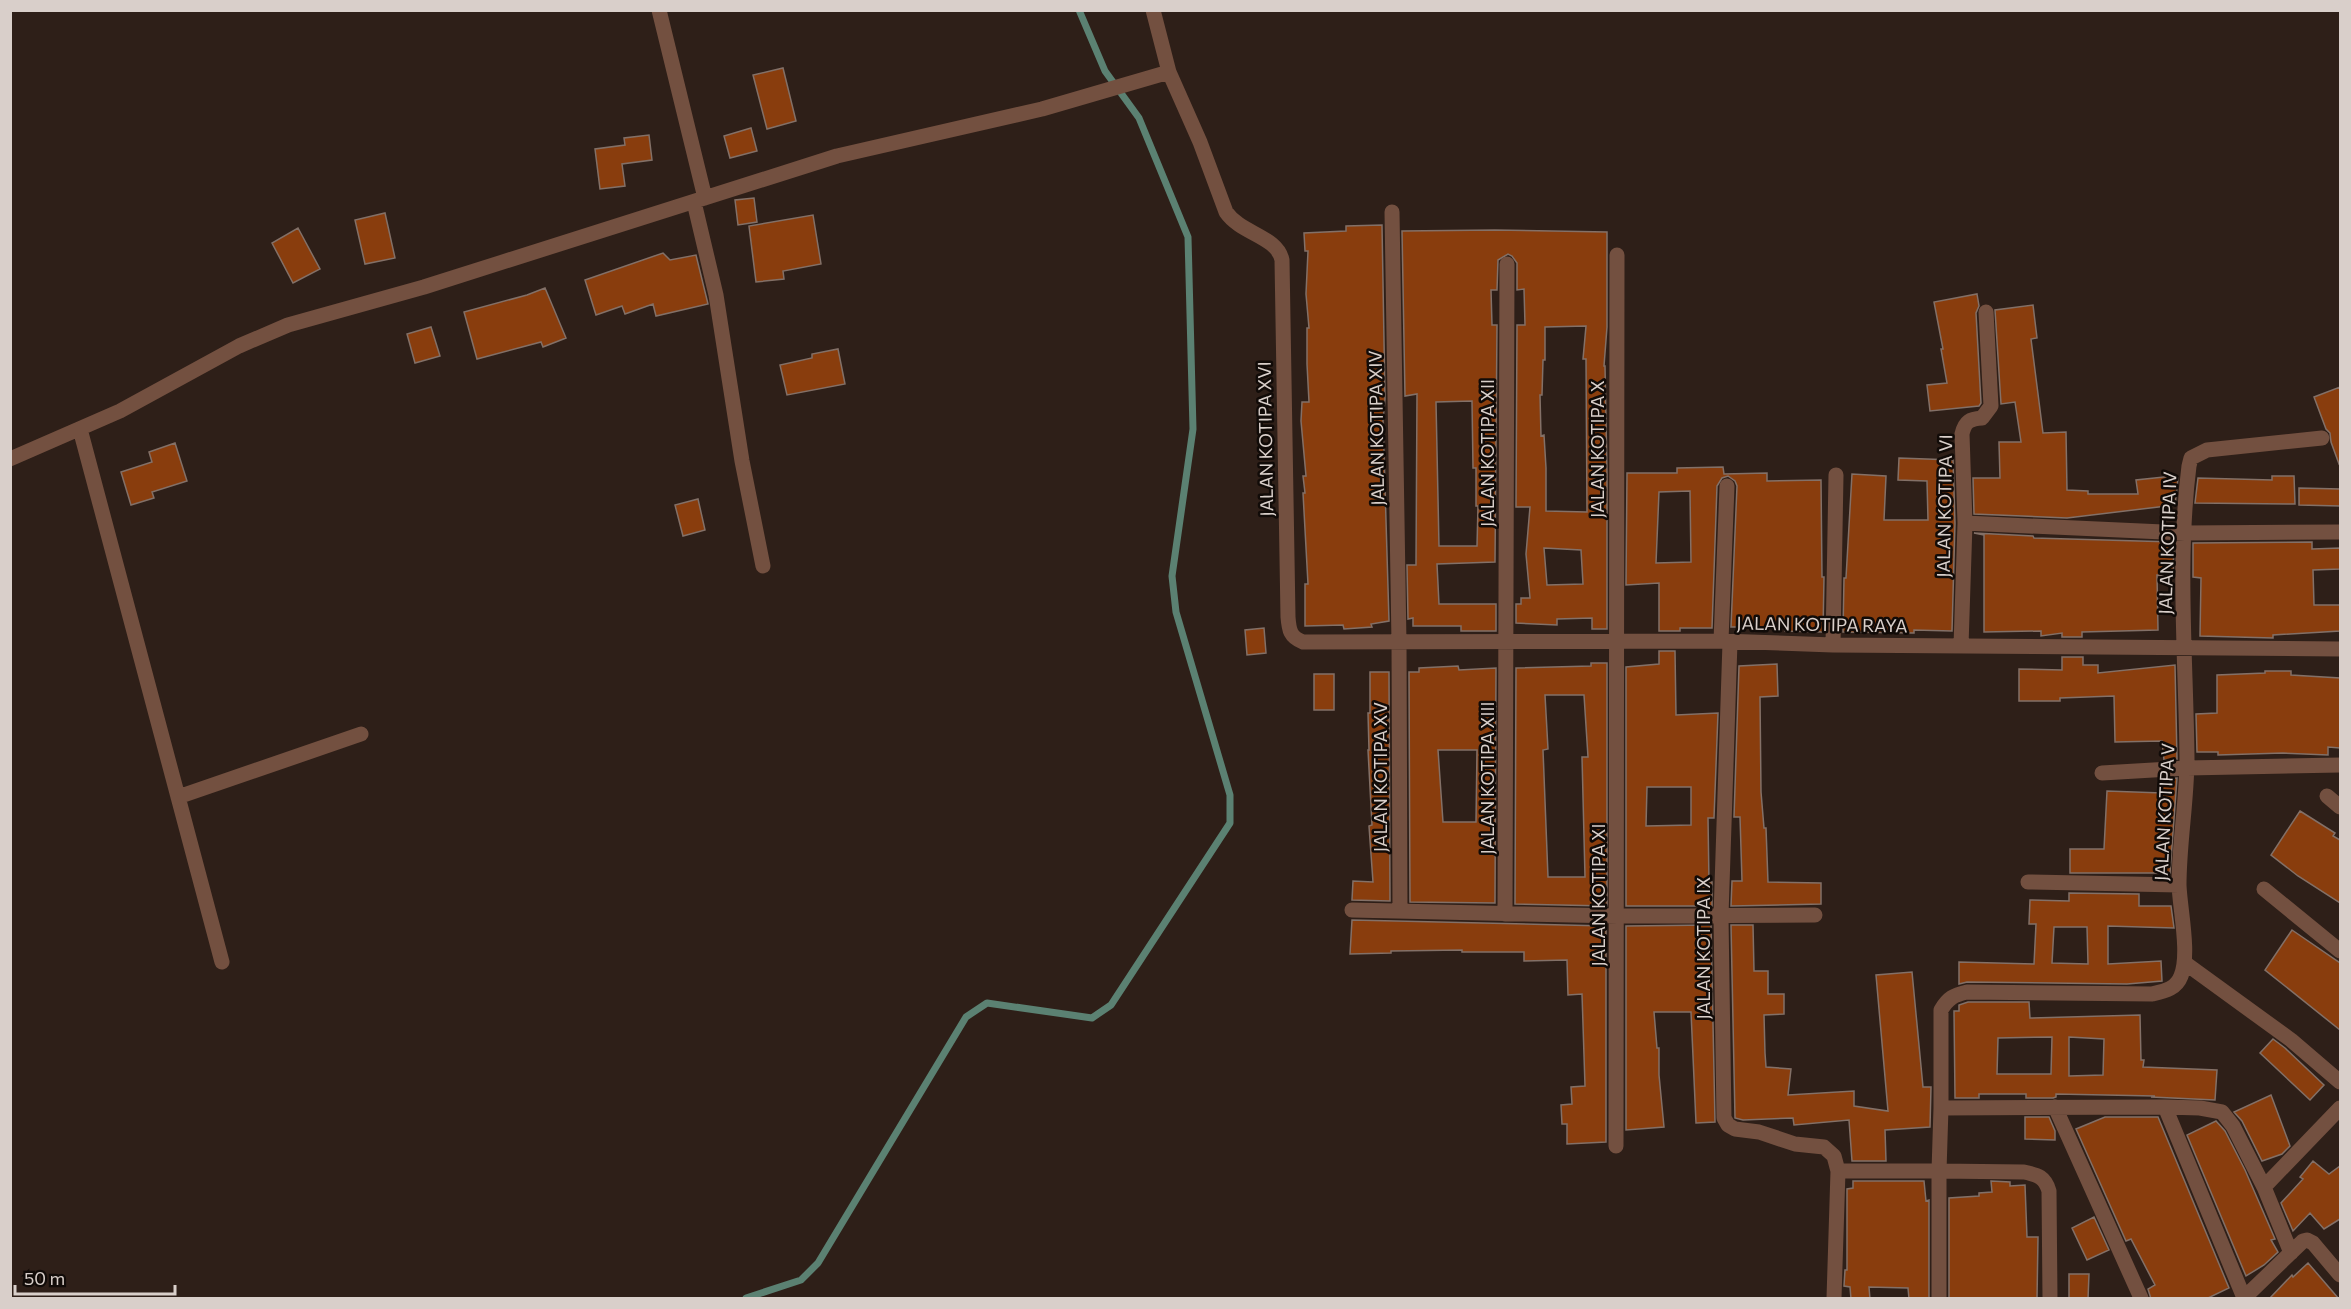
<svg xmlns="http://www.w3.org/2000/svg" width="2351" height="1309" viewBox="0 0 2351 1309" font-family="Commissioner,sans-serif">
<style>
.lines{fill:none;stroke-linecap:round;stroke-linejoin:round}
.stream{stroke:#5b8172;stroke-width:7}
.building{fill:#893d0d;stroke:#837067;stroke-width:1.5;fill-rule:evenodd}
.street{stroke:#735040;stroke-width:15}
.labels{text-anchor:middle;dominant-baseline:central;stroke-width:5;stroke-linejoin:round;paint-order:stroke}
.street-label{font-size:18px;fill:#d9cfca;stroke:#110b08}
</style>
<rect width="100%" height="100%" fill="#2e1f18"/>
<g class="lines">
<!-- stream -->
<path class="stream" d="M 746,1298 L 801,1280 L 818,1263 L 966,1017 L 987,1003 L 1092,1018 L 1111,1005 L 1230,823 L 1230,795 L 1176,612 L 1172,576 L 1193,429 L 1188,237 L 1139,118 L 1105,71 L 1079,10"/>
</g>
<!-- building -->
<path class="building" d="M 783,68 L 796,121 L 767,129 L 753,75 Z
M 751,128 L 757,151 L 730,158 L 724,136 Z
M 649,135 L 652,160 L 622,164 L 625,186 L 600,189 L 595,149 L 625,145 L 624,138 Z
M 754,198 L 757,222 L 738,225 L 735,200 Z
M 385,213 L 395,258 L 365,264 L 355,220 Z
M 813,215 L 821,264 L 783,271 L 784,279 L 756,282 L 749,226 Z
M 1382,225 L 1385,399 L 1383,420 L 1389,621 L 1371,624 L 1372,627 L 1344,629 L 1343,625 L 1305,626 L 1305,584 L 1308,584 L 1303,493 L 1305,493 L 1303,476 L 1306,476 L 1301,421 L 1302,402 L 1309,402 L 1307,364 L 1307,328 L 1309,328 L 1306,294 L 1308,251 L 1305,251 L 1304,233 L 1346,231 L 1346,226 Z
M 298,228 L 320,269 L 293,283 L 272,243 Z
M 1495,230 L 1607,232 L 1607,327 L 1604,366 L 1605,366 L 1607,473 L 1607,629 L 1592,629 L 1592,618 L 1557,619 L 1557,625 L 1516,623 L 1516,604 L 1521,604 L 1521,598 L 1530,598 L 1526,554 L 1530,507 L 1516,507 L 1517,325 L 1525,325 L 1524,289 L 1517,290 L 1517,263 L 1512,256 L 1508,254 L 1498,260 L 1497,290 L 1491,290 L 1492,325 L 1497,325 L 1495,562 L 1437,564 L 1439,604 L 1496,604 L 1496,631 L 1461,631 L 1461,626 L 1413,626 L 1413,618 L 1408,619 L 1407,565 L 1416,565 L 1417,394 L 1405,396 L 1402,231 ZM 1586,326 L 1583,359 L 1586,359 L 1587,512 L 1546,511 L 1546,468 L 1544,435 L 1541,436 L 1540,395 L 1542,395 L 1543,360 L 1545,360 L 1545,327 ZM 1472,401 L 1473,468 L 1476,468 L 1476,506 L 1478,506 L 1477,546 L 1439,546 L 1436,402 ZM 1544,548 L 1581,550 L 1583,584 L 1547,585 Z
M 663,253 L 670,260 L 696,255 L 708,304 L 656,316 L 653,304 L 625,314 L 622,306 L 596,315 L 585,280 Z
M 545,288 L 566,338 L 543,347 L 541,342 L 477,359 L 464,312 L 527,295 Z
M 1977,294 L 1979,306 L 1976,313 L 1981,403 L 1979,406 L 1930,411 L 1927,385 L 1947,383 L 1941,349 L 1943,349 L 1934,302 Z
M 2033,305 L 2037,338 L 2031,339 L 2043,433 L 2066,432 L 2067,490 L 2088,491 L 2088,494 L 2138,494 L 2136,480 L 2173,476 L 2173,478 L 2178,478 L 2175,505 L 2067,518 L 1974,514 L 1973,478 L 2000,478 L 1999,442 L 2021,442 L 2015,402 L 2001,404 L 1995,310 Z
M 431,327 L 440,356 L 415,363 L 407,334 Z
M 838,349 L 845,384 L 787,395 L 780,365 L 812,358 L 812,354 Z
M 2340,387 L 2340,463 L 2339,464 L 2331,442 L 2330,433 L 2326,429 L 2314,397 Z
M 175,443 L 187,481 L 152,492 L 154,498 L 131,505 L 121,472 L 152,462 L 149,452 Z
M 1899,458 L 1953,460 L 1955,523 L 1952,631 L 1914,630 L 1914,633 L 1843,632 L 1844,578 L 1846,578 L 1852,474 L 1886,476 L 1884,520 L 1928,520 L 1927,481 L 1898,480 Z
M 1723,467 L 1724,474 L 1767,473 L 1767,481 L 1821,480 L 1822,577 L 1824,577 L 1823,632 L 1785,631 L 1785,627 L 1731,627 L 1737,486 L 1735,481 L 1728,476 L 1722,478 L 1717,486 L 1712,628 L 1680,628 L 1680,631 L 1659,631 L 1659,583 L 1626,585 L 1627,473 L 1677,473 L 1677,468 ZM 1690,491 L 1691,562 L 1656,563 L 1659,492 Z
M 2272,476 L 2294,476 L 2295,504 L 2195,503 L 2198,478 L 2272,480 Z
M 2299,488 L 2340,489 L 2340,506 L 2299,505 Z
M 698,499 L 705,530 L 683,536 L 675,505 Z
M 1974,533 L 2033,536 L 2034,538 L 2174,542 L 2173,576 L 2157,575 L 2158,630 L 2082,632 L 2082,637 L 2062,637 L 2062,633 L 2041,636 L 2041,631 L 1984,632 L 1984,535 Z
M 2312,542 L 2312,549 L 2340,548 L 2340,569 L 2313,570 L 2314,605 L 2340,605 L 2340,631 L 2273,635 L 2273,638 L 2200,636 L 2201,578 L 2193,577 L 2193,543 Z
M 1264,628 L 1266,653 L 1247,655 L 1245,630 Z
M 1659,651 L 1675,651 L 1676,715 L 1718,713 L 1714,818 L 1708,818 L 1709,882 L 1712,882 L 1712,906 L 1626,906 L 1626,667 L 1659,664 ZM 1647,787 L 1691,787 L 1691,825 L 1646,826 Z
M 2062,657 L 2083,657 L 2083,665 L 2098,665 L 2098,673 L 2175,665 L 2177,759 L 2164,760 L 2162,741 L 2115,742 L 2114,696 L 2060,698 L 2060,701 L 2019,701 L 2019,669 L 2062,670 Z
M 1591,663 L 1607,663 L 1607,906 L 1515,904 L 1516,668 L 1591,666 ZM 1545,695 L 1584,695 L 1588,757 L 1582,757 L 1585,877 L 1548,877 L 1543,750 L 1548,749 Z
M 1777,664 L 1778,696 L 1760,697 L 1761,792 L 1764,828 L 1766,828 L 1768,882 L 1821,883 L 1821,904 L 1731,906 L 1732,881 L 1742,881 L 1740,817 L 1734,817 L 1739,666 Z
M 1458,666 L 1459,670 L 1496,668 L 1495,903 L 1410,902 L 1409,672 L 1419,672 L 1419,668 ZM 1438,750 L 1477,750 L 1476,822 L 1443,822 Z
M 2265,671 L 2291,671 L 2291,675 L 2340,678 L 2340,748 L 2328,747 L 2328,755 L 2283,753 L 2218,755 L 2218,752 L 2197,752 L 2196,714 L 2217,713 L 2217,675 L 2265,673 Z
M 1370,672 L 1389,672 L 1390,901 L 1352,900 L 1353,881 L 1373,882 L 1369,826 L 1372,825 L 1368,750 L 1369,750 L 1368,713 L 1370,713 Z
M 1314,674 L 1334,674 L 1334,710 L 1314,710 Z
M 2177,778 L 2170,873 L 2070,873 L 2070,849 L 2104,849 L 2107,791 L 2162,793 L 2162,782 L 2165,782 L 2165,779 Z
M 2300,811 L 2335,833 L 2333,836 L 2340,840 L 2340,903 L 2298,876 L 2271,855 Z
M 2069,893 L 2139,894 L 2139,906 L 2171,906 L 2174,928 L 2108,926 L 2108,964 L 2161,961 L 2162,981 L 2127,984 L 1967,982 L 1959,984 L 1959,962 L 2034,964 L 2036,924 L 2029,924 L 2030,900 L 2069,901 ZM 2054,927 L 2087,927 L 2088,964 L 2052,963 Z
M 1352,920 L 1606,926 L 1606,1142 L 1567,1144 L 1567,1124 L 1562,1124 L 1561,1105 L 1572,1104 L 1571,1087 L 1585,1086 L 1582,994 L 1568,995 L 1567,960 L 1524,961 L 1524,952 L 1462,952 L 1462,950 L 1391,951 L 1391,953 L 1350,954 Z
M 1711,925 L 1715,1122 L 1696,1123 L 1691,1012 L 1654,1012 L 1657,1048 L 1659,1048 L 1659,1075 L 1664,1127 L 1626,1130 L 1626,926 Z
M 1731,925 L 1753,925 L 1754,971 L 1768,971 L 1768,994 L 1784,994 L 1784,1014 L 1764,1015 L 1765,1053 L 1766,1067 L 1791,1069 L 1788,1095 L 1854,1091 L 1854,1106 L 1888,1111 L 1876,975 L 1912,972 L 1923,1087 L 1931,1087 L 1930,1127 L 1885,1130 L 1886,1161 L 1852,1161 L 1849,1120 L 1794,1125 L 1793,1118 L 1743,1120 L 1735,1118 Z
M 2292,930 L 2340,963 L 2340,1030 L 2265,970 Z
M 1968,1002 L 2029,1002 L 2030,1018 L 2140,1015 L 2141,1060 L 2144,1060 L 2143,1067 L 2217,1070 L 2215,1100 L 2151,1097 L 2155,1096 L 2056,1094 L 2056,1097 L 2053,1098 L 2026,1098 L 2026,1094 L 1979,1094 L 1979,1098 L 1955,1098 L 1954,1011 L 1959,1011 L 1959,1005 ZM 2052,1037 L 2051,1074 L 1997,1074 L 1998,1038 ZM 2069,1037 L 2104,1039 L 2103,1075 L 2069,1076 Z
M 2273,1039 L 2285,1048 L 2324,1085 L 2310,1100 L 2260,1053 Z
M 2271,1095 L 2290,1146 L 2282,1154 L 2262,1161 L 2242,1121 L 2234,1112 Z
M 2025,1117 L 2049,1117 L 2055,1131 L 2055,1140 L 2025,1139 Z
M 2105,1117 L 2158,1117 L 2229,1288 L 2206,1299 L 2151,1299 L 2148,1289 L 2155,1285 L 2131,1239 L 2126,1241 L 2076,1129 Z
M 2216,1121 L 2225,1131 L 2245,1170 L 2275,1239 L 2271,1240 L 2278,1252 L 2264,1265 L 2246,1276 L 2187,1135 Z
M 2313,1161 L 2329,1174 L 2340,1166 L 2340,1219 L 2324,1229 L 2310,1213 L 2293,1231 L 2281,1203 L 2303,1179 L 2300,1177 Z
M 1853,1181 L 1924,1181 L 1926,1201 L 1929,1200 L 1929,1299 L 1909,1299 L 1908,1288 L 1869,1287 L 1870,1299 L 1851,1299 L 1850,1287 L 1844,1286 L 1845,1270 L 1847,1270 L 1847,1189 L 1853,1188 Z
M 1991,1181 L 2010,1182 L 2010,1186 L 2025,1185 L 2027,1237 L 2038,1237 L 2037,1299 L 1949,1299 L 1949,1198 L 1979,1196 L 1979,1193 L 1992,1192 Z
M 2094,1217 L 2109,1250 L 2087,1260 L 2072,1228 Z
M 2308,1263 L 2339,1299 L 2269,1299 L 2292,1275 L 2293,1277 Z
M 2069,1274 L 2089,1274 L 2088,1299 L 2069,1299 Z"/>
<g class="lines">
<!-- street -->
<path class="street" d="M 659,10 L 705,198
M 1153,10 L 1169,72
M 694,202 L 716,295 L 742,461 L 763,566
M 1392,212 L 1399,643 L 1400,910
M 80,429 L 222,962
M 10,459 L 120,411 L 239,346 L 288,325 L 424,287 L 837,156 L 1042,109 L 1169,72 L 1200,142 L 1226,212 C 1241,234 1277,236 1282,260 L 1288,617 C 1289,630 1290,637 1303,642 L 1721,641 L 1833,645 L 2340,649
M 1965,523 L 2185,533 L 2340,532
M 1721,641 L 1727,486
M 1730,642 L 1721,916 L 1724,1118 L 1728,1125 L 1735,1129 L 1759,1132 L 1795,1144 L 1824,1147 L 1834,1156 L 1838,1171
M 1833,645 L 1836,475
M 1961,646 L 1965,523 L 1962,434 C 1965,421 1970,419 1982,418 L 1991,406 L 1986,312
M 2102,773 L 2187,768 L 2340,765
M 2327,796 L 2340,807
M 178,797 L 361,734
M 2028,882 L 2179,885
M 2264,889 L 2340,951
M 1352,910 L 1618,916 L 1815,915
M 1505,914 L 1507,264
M 2185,963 L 2291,1040 L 2340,1082
M 2055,1107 L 2141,1298
M 2165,1107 L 2244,1298
M 1941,1108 L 1941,1010 C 1948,998 1954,995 1967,992 L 2152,994 C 2165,991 2176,989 2181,976 C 2190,954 2180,910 2179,885 C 2179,843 2187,800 2187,758 C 2186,662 2177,561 2189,466 L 2191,458 L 2207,450 L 2322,438
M 1616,1146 L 1617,255
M 2264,1187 L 2340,1108
M 1834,1298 L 1838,1171 L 1939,1171 L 1941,1108 L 2165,1107 L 2200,1108 L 2222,1112 L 2233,1126 L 2264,1187 L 2291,1253
M 1939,1298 L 1939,1171 L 2024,1172 C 2038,1175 2045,1177 2049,1191 L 2050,1298
M 2244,1298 L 2303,1241 L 2307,1240 L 2313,1243 L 2340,1275"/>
</g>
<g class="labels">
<!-- street labels -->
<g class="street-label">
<text transform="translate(1376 428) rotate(-91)">JALAN KOTIPA XIV</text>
<text transform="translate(1265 439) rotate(-91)">JALAN KOTIPA XVI</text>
<text transform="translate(1597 449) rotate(-90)">JALAN KOTIPA X</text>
<text transform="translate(1487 453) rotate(-90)">JALAN KOTIPA XII</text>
<text transform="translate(1944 506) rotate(-89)">JALAN KOTIPA VI</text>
<text transform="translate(2167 543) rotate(-88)">JALAN KOTIPA IV</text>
<text transform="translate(1822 624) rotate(1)">JALAN KOTIPA RAYA</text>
<text transform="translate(1380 777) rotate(-90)">JALAN KOTIPA XV</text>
<text transform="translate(1487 778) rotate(-90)">JALAN KOTIPA XIII</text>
<text transform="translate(2164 812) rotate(-87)">JALAN KOTIPA V</text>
<text transform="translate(1598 895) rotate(-90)">JALAN KOTIPA XI</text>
<text transform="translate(1703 948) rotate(-90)">JALAN KOTIPA IX</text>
</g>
</g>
<!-- border -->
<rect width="2351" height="1309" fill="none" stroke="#d9cfca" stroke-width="24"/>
<!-- scale -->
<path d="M15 1285v9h160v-9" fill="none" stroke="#d9cfca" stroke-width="3"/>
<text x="24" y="1285" font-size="18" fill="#d9cfca" stroke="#110b08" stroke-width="4.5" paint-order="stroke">50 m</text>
</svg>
